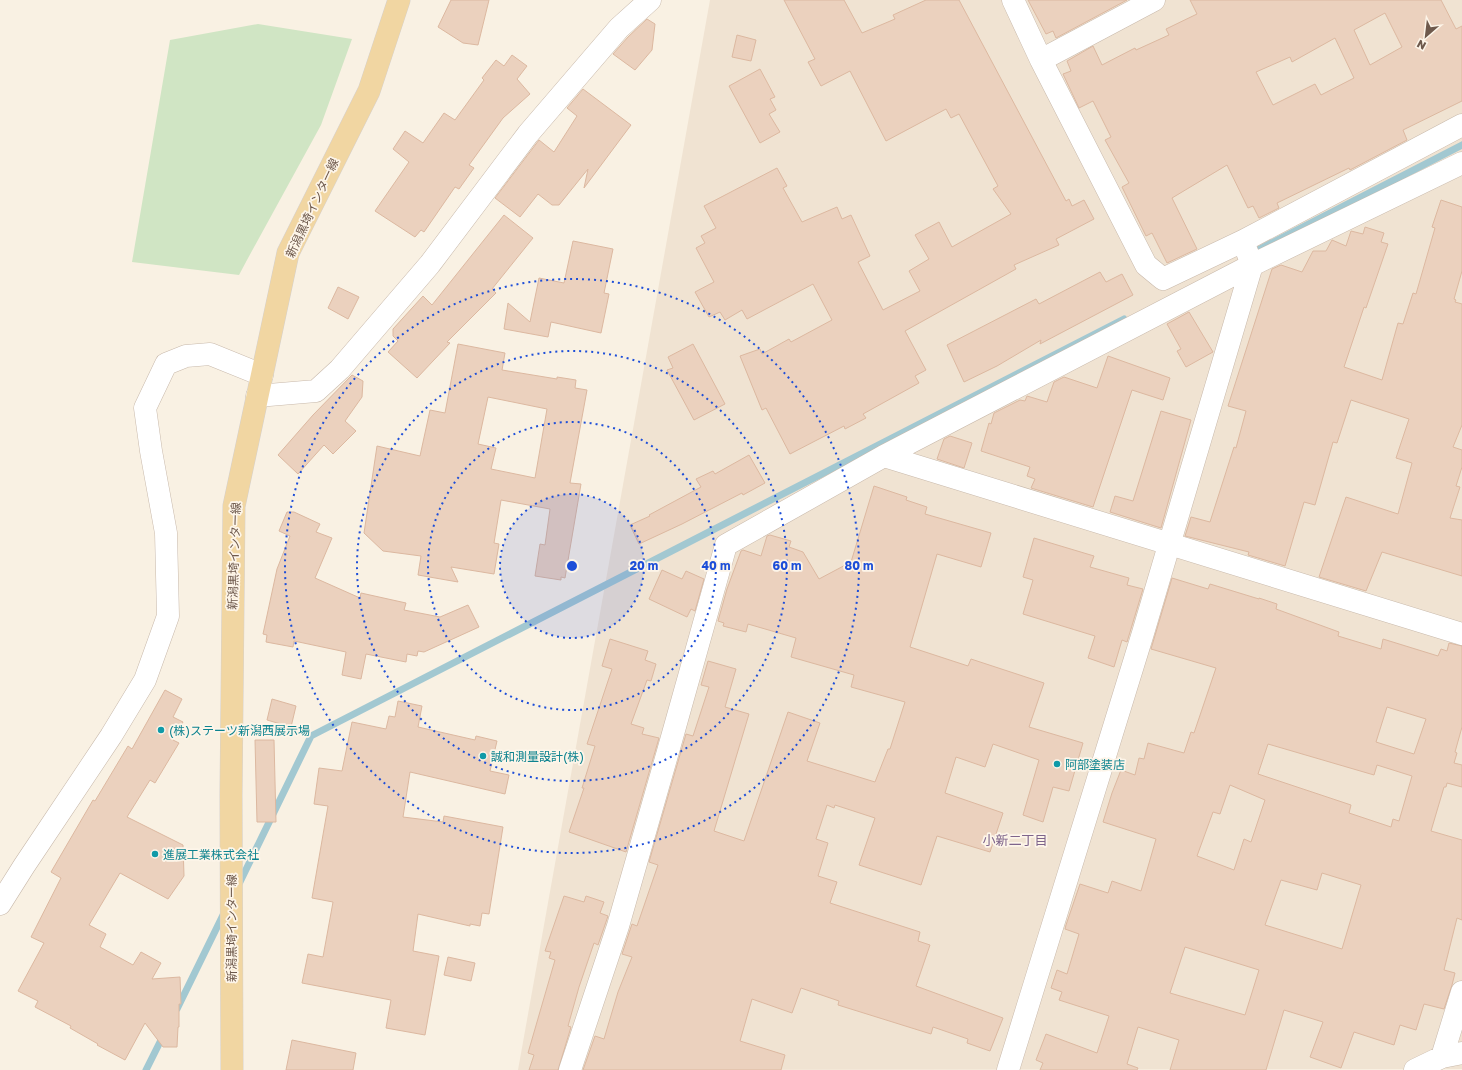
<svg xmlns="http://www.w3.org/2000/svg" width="1462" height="1070" viewBox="0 0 1462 1070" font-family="'Golos Text','Noto Sans JP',sans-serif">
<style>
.residential{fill:#f0e3d2}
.green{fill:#d0e5c4}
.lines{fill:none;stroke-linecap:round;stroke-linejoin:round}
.stream{stroke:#a2c8d1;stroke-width:7}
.building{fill:#ebd1be;stroke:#dcb8a0;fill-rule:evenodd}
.minor-casing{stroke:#c8b9ab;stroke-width:23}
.major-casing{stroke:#d6d1cd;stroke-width:23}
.minor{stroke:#fff;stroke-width:22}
.major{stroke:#f1d6a2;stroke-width:22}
.ring{fill:none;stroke:#1d4ed8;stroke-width:2;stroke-dasharray:2 4}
.culture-dot{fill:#0f9aa8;stroke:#fdf5e9;stroke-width:1.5}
.labels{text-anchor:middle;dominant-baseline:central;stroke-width:3.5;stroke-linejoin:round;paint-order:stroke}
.street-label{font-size:12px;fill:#6e594c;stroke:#fdf5e9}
.culture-label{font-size:12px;fill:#0d838f;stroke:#fdf5e9;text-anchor:start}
.neighbourhood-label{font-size:13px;fill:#7e648b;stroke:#fdf5e9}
.centre{fill:#1d4ed8;stroke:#fdf5e9;stroke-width:2}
.ring-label{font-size:12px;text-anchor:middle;font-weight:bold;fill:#1d4ed8;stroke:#fdf5e9;stroke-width:3.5;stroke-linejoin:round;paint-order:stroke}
</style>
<rect width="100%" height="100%" fill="#f9f1e3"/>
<!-- residential -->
<path class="residential" d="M 710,0 L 1462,0 L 1462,1069 L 518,1070 Z"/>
<!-- green -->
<path class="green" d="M 258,24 L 352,39 L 321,125 L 247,260 L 239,275 L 132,262 L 170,40 Z"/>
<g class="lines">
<!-- stream -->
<path class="stream" d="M 1258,250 L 1462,145
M 239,884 L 311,736 L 1124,319
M 177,1009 L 224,913
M 146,1070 L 164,1034"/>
</g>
<!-- building -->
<path class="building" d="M 451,0 L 489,0 L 478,45 L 463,43 L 438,27 Z
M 784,0 L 844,0 L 862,33 L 895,19 L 893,15 L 926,0 L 959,0 L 1066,201 L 1069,199 L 1072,206 L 1084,200 L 1094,219 L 1056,239 L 1059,245 L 1014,265 L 1016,269 L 905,331 L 926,370 L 915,376 L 919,383 L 863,414 L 866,418 L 845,429 L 844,426 L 790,454 L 766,408 L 762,410 L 740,356 L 760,349 L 762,354 L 789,339 L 791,342 L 832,320 L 813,284 L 747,319 L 742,310 L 725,320 L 720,312 L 709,317 L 695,292 L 714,282 L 696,248 L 705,243 L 701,236 L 716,228 L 704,206 L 777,168 L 787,186 L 783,188 L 802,222 L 837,207 L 842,219 L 851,215 L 870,256 L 858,262 L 883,310 L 920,291 L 909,271 L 929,259 L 915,235 L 939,222 L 952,247 L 1011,214 L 993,189 L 998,186 L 959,114 L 951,118 L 946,109 L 886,141 L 850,71 L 821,86 L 808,62 L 815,59 Z
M 1028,0 L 1127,0 L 1056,38 L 1053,31 L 1046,34 Z
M 1190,0 L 1441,0 L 1456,29 L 1462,26 L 1462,101 L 1403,130 L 1407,140 L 1350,170 L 1349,168 L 1277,203 L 1279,208 L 1259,218 L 1253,206 L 1248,208 L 1227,165 L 1172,198 L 1197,249 L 1167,263 L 1152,233 L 1146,236 L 1122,187 L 1129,183 L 1105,140 L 1111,137 L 1093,101 L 1079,108 L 1063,74 L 1071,71 L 1067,61 L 1093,46 L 1102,65 L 1135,48 L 1136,50 L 1169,35 L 1166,29 L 1197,14 ZM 1385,13 L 1402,47 L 1370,65 L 1354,30 ZM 1335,38 L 1354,78 L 1321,95 L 1315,84 L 1273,105 L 1256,72 L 1290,57 L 1292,62 Z
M 647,19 L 655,24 L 652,50 L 635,70 L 613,54 L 628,37 Z
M 737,35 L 756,40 L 751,61 L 732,57 Z
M 512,55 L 527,66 L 517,79 L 530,94 L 503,118 L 469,165 L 474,168 L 459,189 L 455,187 L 424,232 L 421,230 L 415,237 L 375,211 L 409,162 L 393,149 L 405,131 L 423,143 L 444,113 L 455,120 L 484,80 L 482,78 L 496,60 L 504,66 Z
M 760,69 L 775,97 L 770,99 L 776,110 L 769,114 L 780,132 L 760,143 L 729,86 Z
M 583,89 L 631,125 L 584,188 L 588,169 L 559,205 L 552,205 L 538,194 L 520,217 L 495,198 L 539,140 L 554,152 L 577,116 L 567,108 Z
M 1441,200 L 1462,207 L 1462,271 L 1454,299 L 1456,300 L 1455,302 L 1462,304 L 1462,425 L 1453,447 L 1462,450 L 1462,467 L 1456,486 L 1460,487 L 1450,518 L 1462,520 L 1462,576 L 1382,552 L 1366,591 L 1319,577 L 1346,497 L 1398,514 L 1412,463 L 1396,458 L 1409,419 L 1351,400 L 1337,443 L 1333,442 L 1315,505 L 1304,502 L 1285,566 L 1248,555 L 1249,552 L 1185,536 L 1191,517 L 1210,522 L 1234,447 L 1236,448 L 1246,411 L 1228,406 L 1272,269 L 1281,265 L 1302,272 L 1313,251 L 1326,251 L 1332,240 L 1346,246 L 1351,231 L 1363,234 L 1365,227 L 1384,233 L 1381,242 L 1388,244 L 1366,308 L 1364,307 L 1344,367 L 1382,380 L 1398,323 L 1403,324 L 1413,293 L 1416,294 L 1435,228 L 1432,227 Z
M 504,215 L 533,238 L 492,289 L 496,293 L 447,342 L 450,343 L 417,378 L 388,352 L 398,341 L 393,336 L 393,329 L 423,296 L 432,305 Z
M 573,241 L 613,249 L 604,293 L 609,294 L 601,333 L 551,322 L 548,337 L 504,329 L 508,303 L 530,322 L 539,278 L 564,283 Z
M 1100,272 L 1106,282 L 1122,274 L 1133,295 L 1040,344 L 1041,340 L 997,366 L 964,382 L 947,345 L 1036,299 L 1039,304 Z
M 338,287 L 359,297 L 348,319 L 328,308 Z
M 1189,312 L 1213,352 L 1186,367 L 1177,351 L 1181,349 L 1167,324 Z
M 458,344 L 505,353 L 502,370 L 557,379 L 557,377 L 576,380 L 575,388 L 587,390 L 570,483 L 581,484 L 565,578 L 561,577 L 561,580 L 535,576 L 540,544 L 545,545 L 550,509 L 501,500 L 494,543 L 499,544 L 494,574 L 451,567 L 458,582 L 418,575 L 421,556 L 383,551 L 364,533 L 377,446 L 420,456 L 430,410 L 445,413 ZM 488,397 L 547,409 L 535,478 L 491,469 L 496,448 L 478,444 Z
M 693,344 L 725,404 L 694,420 L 667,370 L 673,368 L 668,357 Z
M 1108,356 L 1170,378 L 1163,400 L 1132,390 L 1093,507 L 1031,488 L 1035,479 L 1027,476 L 1030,467 L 981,451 L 989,423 L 991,424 L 994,413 L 1020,400 L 1025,401 L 1027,396 L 1047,402 L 1054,382 L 1064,377 L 1097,388 Z
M 352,375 L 363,381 L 362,397 L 345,421 L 356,431 L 333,454 L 324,445 L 298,474 L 278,455 L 313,415 Z
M 1161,411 L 1191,420 L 1161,528 L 1110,512 L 1115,496 L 1133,501 Z
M 950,436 L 972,443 L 964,468 L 937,459 L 944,439 Z
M 749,455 L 765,483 L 743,495 L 742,493 L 682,524 L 639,544 L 630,525 L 650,516 L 649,515 L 701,487 L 696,479 L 713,471 L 715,474 Z
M 874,486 L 907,497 L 906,500 L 927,507 L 925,514 L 991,533 L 981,567 L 937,554 L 910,647 L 968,666 L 971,659 L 1044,683 L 1029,727 L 1083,743 L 1069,791 L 1053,787 L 1043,822 L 1023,815 L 1039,760 L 993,744 L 985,767 L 956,757 L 945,793 L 1003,813 L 990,852 L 937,836 L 921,885 L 859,865 L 875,818 L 835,805 L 834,808 L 827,805 L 816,839 L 828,843 L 818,876 L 837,882 L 830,903 L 920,932 L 918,941 L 930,945 L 916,986 L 1003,1018 L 990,1051 L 967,1043 L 968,1039 L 933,1027 L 931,1034 L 838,1005 L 839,1001 L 801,988 L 792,1013 L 752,999 L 740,1041 L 785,1055 L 781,1070 L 583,1070 L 595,1036 L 604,1039 L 618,992 L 632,957 L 622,954 L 632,924 L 637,926 L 658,865 L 649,862 L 686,734 L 693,736 L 709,687 L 701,685 L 708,661 L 736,669 L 725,707 L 749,714 L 714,831 L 744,841 L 788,712 L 820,723 L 807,761 L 875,782 L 888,749 L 890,749 L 905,702 L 851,687 L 854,675 L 791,657 L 796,638 L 748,624 L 746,632 L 723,626 L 724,623 L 718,621 L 727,589 L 741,551 L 743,550 L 761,556 L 767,536 L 770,535 L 791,541 L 789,547 L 803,552 L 819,579 L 851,562 Z
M 287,512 L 294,512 L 320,524 L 316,532 L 332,538 L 315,578 L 360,598 L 361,593 L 406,603 L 404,610 L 440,617 L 468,605 L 479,627 L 424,652 L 418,651 L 417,656 L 407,654 L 406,662 L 366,654 L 361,679 L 342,675 L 346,652 L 294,641 L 293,647 L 266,642 L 267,635 L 263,634 L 277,569 L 290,536 L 279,531 Z
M 1034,538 L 1094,556 L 1090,567 L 1129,578 L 1127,585 L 1143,589 L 1127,642 L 1122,640 L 1114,667 L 1088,658 L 1095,636 L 1023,614 L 1033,580 L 1023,577 Z
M 662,570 L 682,579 L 686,571 L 704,579 L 695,611 L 691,609 L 687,617 L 649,599 Z
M 1172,578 L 1208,589 L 1210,584 L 1259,599 L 1259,598 L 1277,604 L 1276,609 L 1339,632 L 1338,636 L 1381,649 L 1383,639 L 1438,656 L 1441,649 L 1447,651 L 1449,643 L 1462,646 L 1462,727 L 1455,752 L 1457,753 L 1454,763 L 1462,765 L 1462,787 L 1447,783 L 1446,787 L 1444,787 L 1431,831 L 1462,840 L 1462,920 L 1457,918 L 1444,970 L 1455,973 L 1452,985 L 1444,1009 L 1424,1004 L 1416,1030 L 1400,1025 L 1394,1045 L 1354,1032 L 1341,1068 L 1310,1057 L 1323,1022 L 1284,1010 L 1266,1070 L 1170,1070 L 1179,1040 L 1138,1027 L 1127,1064 L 1138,1068 L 1137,1070 L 1040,1070 L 1043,1063 L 1036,1060 L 1046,1034 L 1097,1053 L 1109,1016 L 1059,1000 L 1062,992 L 1051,988 L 1057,970 L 1067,974 L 1079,934 L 1065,929 L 1066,925 L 1080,884 L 1108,893 L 1112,881 L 1141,891 L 1156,839 L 1103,822 L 1112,793 L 1121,770 L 1135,775 L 1139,758 L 1144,759 L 1148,743 L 1184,753 L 1191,732 L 1194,733 L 1216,668 L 1151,649 ZM 1387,707 L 1426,719 L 1414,754 L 1376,742 ZM 1268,744 L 1374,775 L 1377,765 L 1412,776 L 1399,821 L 1393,819 L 1391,827 L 1349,813 L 1351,805 L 1258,774 ZM 1230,785 L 1265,800 L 1251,842 L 1244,839 L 1234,870 L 1197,856 L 1213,812 L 1220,814 ZM 1322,873 L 1361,885 L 1342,949 L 1265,925 L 1281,880 L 1317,890 ZM 1185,947 L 1259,970 L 1245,1015 L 1170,993 Z
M 610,639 L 648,651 L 645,660 L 656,664 L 651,681 L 647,680 L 631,724 L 644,728 L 642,734 L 659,738 L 626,852 L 569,832 L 584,788 L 582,788 L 595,746 L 587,744 L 612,669 L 602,666 Z
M 165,690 L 182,699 L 173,717 L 183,722 L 173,740 L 179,743 L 155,783 L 150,780 L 127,817 L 183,845 L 184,876 L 168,899 L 120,873 L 89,925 L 106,934 L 100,947 L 133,965 L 141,952 L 161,963 L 152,979 L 180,977 L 181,1004 L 179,1004 L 179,1027 L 178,1027 L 177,1047 L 163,1047 L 145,1023 L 125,1060 L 97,1045 L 98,1044 L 70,1028 L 71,1026 L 35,1007 L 38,1001 L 18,991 L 44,943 L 31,937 L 61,878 L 51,872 L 93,800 L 95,801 L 128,746 L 132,749 Z
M 272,699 L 296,706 L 291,727 L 267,720 Z
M 398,701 L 422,706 L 418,727 L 475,740 L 476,736 L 497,741 L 490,771 L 509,775 L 505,794 L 410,772 L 403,817 L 443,822 L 444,816 L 503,827 L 489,914 L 482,913 L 480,926 L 470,924 L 470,926 L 418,914 L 413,951 L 439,956 L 425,1035 L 386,1028 L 391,1000 L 302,983 L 308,954 L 323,957 L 333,902 L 312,898 L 328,806 L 314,804 L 319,768 L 342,771 L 352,722 L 386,729 L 389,716 L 395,717 Z
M 255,740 L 274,740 L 276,822 L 257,822 Z
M 564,896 L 584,902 L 586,896 L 604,902 L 600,913 L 608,916 L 598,945 L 594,943 L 579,987 L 568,1026 L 571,1027 L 558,1070 L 529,1070 L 534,1055 L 528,1053 L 555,960 L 549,958 L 551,952 L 545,951 Z
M 448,957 L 475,963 L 471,981 L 444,975 Z
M 292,1040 L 356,1053 L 353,1070 L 286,1070 Z"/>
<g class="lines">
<defs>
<path id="minor" d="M 1013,0 L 1041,60 L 1146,265 L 1163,279 L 1243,241 L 1462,125
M 1041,60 L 1154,0
M 257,396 L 316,391 L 340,369 L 430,264 L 528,134 L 619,28 L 650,0
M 884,456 L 1462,634
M 0,904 L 24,866 L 111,736 L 145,680 L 168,616 L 166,533 L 151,451 L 145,408 L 166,364 L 186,356 L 210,354 L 262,375
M 1442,1057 L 1462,992
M 570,1070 L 618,926 L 667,755 L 726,545 L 884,456 L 1252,265 L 1462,163
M 1008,1070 L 1143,633 L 1252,265 L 1243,241
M 1415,1070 L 1442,1057 L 1462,1053"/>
<path id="major" d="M 232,1070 L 231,795 L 234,506 L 288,253 L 369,91 L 399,0"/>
</defs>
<!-- minor casing -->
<use href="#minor" class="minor-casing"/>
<!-- major casing -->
<use href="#major" class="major-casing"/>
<!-- minor -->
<use href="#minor" class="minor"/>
<!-- major -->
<use href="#major" class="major"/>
</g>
<!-- distance rings -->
<circle cx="572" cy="566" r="72" fill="#1d4ed8" fill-opacity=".12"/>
<g class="ring">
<circle cx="572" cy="566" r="72"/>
<circle cx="572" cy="566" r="144"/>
<circle cx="572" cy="566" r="215"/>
<circle cx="572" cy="566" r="287"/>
</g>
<!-- markers -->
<g class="culture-dot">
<circle cx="161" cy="730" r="4"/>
<circle cx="483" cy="756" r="4"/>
<circle cx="1057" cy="764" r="4"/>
<circle cx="155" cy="854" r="4"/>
</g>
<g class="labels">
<!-- street labels -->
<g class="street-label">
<text transform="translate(312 208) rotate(-65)">新潟黒埼インター線</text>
<text transform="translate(234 556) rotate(-88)">新潟黒埼インター線</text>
<text transform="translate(231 928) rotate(-90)">新潟黒埼インター線</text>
</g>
<!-- culture labels -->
<g class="culture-label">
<text x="169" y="730">(株)ステーツ新潟西展示場</text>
<text x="491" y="756">誠和測量設計(株)</text>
<text x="1065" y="764">阿部塗装店</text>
<text x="163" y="854">進展工業株式会社</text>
</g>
<!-- neighbourhood labels -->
<g class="neighbourhood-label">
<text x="1015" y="840">小新二丁目</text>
</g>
</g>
<circle cx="572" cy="566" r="6" class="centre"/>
<g class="ring-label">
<text x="644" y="570">20 m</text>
<text x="716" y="570">40 m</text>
<text x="787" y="570">60 m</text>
<text x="859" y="570">80 m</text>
</g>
<!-- north arrow -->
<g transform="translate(1426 36) rotate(208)" stroke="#fdf5e9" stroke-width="3" paint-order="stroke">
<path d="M0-3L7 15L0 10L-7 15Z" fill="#6e594c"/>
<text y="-6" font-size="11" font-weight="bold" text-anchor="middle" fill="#6e594c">N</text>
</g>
</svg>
